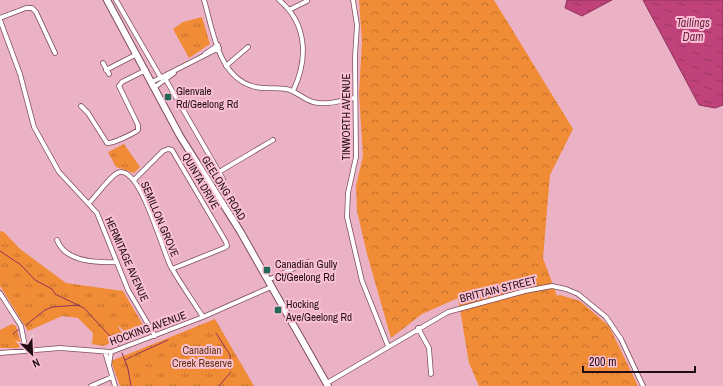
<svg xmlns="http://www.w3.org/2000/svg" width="723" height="386" viewBox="0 0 723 386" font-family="'Archivo Narrow',sans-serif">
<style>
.forest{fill:url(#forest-crowns)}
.park{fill:url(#park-tufts)}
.water{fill:url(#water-ripples);stroke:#90325c}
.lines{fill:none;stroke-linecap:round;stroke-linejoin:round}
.stream{stroke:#90325c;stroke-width:1}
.street-casing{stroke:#7e4d5f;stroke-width:5.5}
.secondary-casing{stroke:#7e4d5f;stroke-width:8}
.street{stroke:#fff;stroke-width:4}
.secondary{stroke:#fff;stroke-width:6}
.poi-dot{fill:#236759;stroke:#f9bfd3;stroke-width:1.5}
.labels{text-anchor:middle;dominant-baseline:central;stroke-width:4;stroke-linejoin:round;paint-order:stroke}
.poi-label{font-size:11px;fill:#210d15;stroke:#f9bfd3;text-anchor:start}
.street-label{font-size:11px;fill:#210d15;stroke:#f9bfd3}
.park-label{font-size:11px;fill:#623611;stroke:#f9bfd3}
.water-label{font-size:12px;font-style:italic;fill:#6e1c42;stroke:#f9bfd3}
</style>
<defs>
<pattern id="forest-crowns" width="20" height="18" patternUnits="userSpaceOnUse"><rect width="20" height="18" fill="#f08b36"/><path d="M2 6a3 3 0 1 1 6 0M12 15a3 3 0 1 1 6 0" fill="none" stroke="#c2702c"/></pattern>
<pattern id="park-tufts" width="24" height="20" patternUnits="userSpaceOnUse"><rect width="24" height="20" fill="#f08b36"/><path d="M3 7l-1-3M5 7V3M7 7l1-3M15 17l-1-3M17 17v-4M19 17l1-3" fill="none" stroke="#c2702c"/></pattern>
<pattern id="water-ripples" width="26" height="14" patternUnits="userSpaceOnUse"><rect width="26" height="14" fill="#c0427a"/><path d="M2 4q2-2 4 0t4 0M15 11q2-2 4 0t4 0" fill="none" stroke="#9c3663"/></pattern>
</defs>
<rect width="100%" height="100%" fill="#ebb2c6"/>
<!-- forest -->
<path class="forest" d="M 359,0 L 494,0 L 573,129 L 550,175 L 543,258 L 557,296 L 560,295 L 580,301 L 609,326 L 638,386 L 479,386 L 469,363 L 458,298 L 422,314 L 391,338 L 367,254 L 357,211 L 356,186 L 363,156 L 359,94 L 362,42 Z"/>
<!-- park -->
<path class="park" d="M 202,17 L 210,44 L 189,58 L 173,29 L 183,22 Z
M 124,144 L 140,167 L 134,173 L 116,167 L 108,152 Z
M 0,231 L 4,232 L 20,249 L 66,283 L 123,291 L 146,330 L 145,334 L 133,338 L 117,325 L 124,336 L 104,346 L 92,344 L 93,333 L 78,318 L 62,316 L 28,331 L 0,286 Z
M 215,319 L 254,386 L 120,386 L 111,361 Z
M 12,324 L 16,326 L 21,344 L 18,348 L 0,348 L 0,330 Z"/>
<!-- water -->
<path class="water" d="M 567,0 L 612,0 L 582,16 L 565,8 Z
M 643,0 L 723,0 L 723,105 L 715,108 L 699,105 Z"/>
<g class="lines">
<!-- stream -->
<path class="stream" d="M 0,251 L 21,265 L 35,280 L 52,289 L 55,294 L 84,308 L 119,346
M 26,325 L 45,310 L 52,307 L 79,305
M 216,333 L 230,355 L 231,369
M 13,334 L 19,329
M 122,353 L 128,369 L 131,386
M 135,355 L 168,340
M 125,360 L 133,356
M 219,386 L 231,372"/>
<defs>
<path id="street" d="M 116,0 L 161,78
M 204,0 C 213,30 218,76 252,86 C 263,90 275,87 286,89 C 296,91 303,99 313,102 C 327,106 342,100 355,98
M 279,0 C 308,24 308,60 293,91
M 353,0 L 357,25 L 355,57 L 356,157 L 348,193 L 347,217 L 362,281 L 388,346
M 289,10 L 307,1
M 0,18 L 26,8 L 32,8 L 36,12 L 55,53
M 0,20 L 20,74 L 34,127 L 59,172 L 97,213 L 128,290 L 155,336
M 205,54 L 218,45
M 103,63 L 109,74
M 226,66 L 248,47
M 106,70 L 137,54
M 166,80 L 223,179
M 152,82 L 219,48
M 155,87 L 174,73
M 81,106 L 88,113 L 107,143 C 112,144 133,134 138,130 L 138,125 L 119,86 L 122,82 L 146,70
M 219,172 L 273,140
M 134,180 L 163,151 L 168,149 L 172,150 L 226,242 L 227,246 L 224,248 L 172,269
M 89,203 C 96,197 113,171 121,172 C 142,172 162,250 171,267 C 181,284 192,300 203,317
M 57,240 C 65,262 97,263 117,262
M 268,280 L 308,262
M 0,293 L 21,326 L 26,351
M 418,328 L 429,348 L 431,374
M 105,352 L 115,386
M 0,353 L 60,348 L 111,352 L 203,317 L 271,287
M 109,366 L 111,352
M 327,383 L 448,312 L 525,291 L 552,286 L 566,289 L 578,294 L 606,317 L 621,339 L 643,386
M 91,386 L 112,377"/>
<path id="secondary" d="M 107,0 L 180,136 L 240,231 L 328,386"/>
</defs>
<!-- street casing -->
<use href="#street" class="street-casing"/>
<!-- secondary casing -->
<use href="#secondary" class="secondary-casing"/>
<!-- street -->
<use href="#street" class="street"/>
<!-- secondary -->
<use href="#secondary" class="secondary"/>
</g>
<!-- markers -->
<g class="poi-dot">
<rect x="164" y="93" width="8" height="8" rx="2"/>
<rect x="263" y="266" width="8" height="8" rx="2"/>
<rect x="274" y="306" width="8" height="8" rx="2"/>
</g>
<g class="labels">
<!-- poi labels -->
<g class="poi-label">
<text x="176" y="91">Glenvale<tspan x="176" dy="13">Rd/Geelong Rd</tspan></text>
<text x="275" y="264">Canadian Gully<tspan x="275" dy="13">Ct/Geelong Rd</tspan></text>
<text x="286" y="304">Hocking<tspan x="286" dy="13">Ave/Geelong Rd</tspan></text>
</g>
<!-- street labels -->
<g class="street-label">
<text transform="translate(346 117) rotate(-90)">TINWORTH AVENUE</text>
<text transform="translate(201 181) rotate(60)">QUINTA DRIVE</text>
<text transform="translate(224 188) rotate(58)">GEELONG ROAD</text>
<text transform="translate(160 219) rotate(67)">SEMILLON GROVE</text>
<text transform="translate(127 259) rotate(66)">HERMITAGE AVENUE</text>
<text transform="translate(498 289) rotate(-14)">BRITTAIN STREET</text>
<text transform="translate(148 328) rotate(-20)">HOCKING AVENUE</text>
</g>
<!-- park labels -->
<g class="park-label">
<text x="202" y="350">Canadian<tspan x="202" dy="13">Creek Reserve</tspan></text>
</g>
<!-- water labels -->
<g class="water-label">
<text x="693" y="23">Tailings<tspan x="693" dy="14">Dam</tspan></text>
</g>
</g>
<!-- north arrow -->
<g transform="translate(32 354) rotate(156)" stroke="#f9bfd3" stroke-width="3" paint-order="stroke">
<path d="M0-3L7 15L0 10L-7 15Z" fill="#210d15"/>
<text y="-6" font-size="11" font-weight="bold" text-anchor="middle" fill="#210d15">N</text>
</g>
<!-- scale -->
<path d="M583 366v6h112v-6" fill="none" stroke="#210d15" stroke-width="2"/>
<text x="589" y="366" font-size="12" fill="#210d15" stroke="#f9bfd3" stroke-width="3" paint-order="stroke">200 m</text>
</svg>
